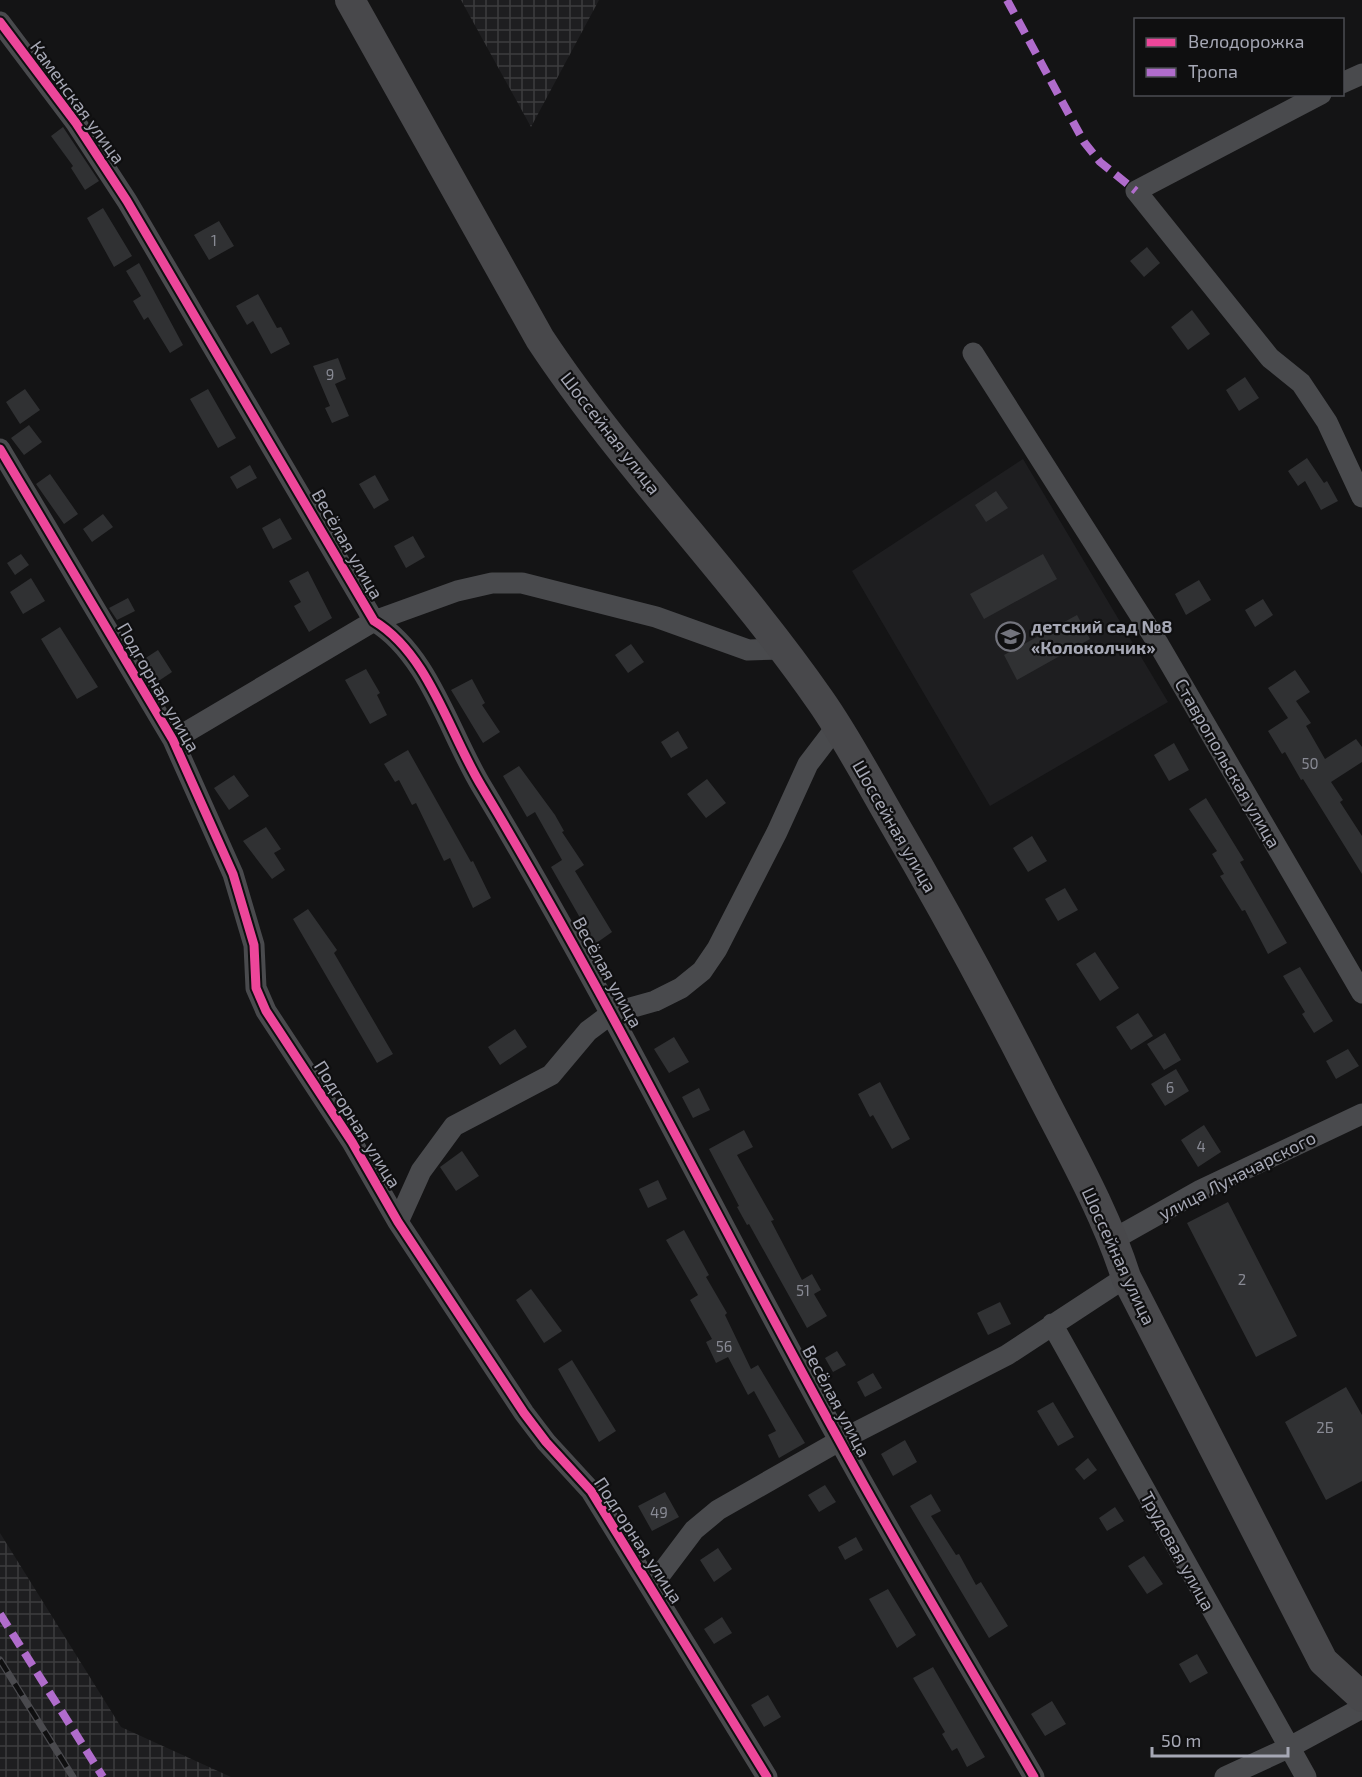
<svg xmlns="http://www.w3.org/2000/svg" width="1362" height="1777" viewBox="0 0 1362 1777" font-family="'Exo 2',sans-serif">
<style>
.built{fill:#1e1e20}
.industrial{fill:url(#industrial-grid)}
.building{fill:#303133}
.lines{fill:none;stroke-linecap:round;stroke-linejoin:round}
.minor{stroke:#494a4d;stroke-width:21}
.secondary{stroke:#48484b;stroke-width:30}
.rail-casing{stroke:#4a4a4e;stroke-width:7}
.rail{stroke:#0f0f10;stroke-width:4.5;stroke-dasharray:14;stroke-linecap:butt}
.quiet{stroke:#b06ccc;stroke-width:8;stroke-dasharray:15 8;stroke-linecap:butt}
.cycleway-casing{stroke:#0f0f10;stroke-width:13}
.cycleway{stroke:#ed469a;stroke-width:9}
.labels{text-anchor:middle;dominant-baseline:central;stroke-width:4.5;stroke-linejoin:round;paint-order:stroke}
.number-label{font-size:15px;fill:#888a94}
.street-label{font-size:18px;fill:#a6a8b5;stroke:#0f0f10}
.poi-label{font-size:18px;font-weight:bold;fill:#a6a8b5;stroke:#0f0f10;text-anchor:start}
</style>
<defs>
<pattern id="industrial-grid" width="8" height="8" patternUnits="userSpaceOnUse" patternTransform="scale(1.5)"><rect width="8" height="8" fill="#1e1e20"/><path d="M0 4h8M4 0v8" fill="none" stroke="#3c3c3e"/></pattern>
</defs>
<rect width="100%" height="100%" fill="#141415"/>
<!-- built -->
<path class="built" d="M 1023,459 L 1168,702 L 990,806 L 852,571 Z"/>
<!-- industrial -->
<path class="industrial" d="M 461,0 L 599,0 L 531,127 Z
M 0,1533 L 121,1727 L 231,1777 L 0,1777 Z"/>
<!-- building -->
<path class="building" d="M 63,127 L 99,181 L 85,190 L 71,168 L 73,166 L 51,136 Z
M 103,208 L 132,256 L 114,267 L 87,218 Z
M 219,221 L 234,246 L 209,260 L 194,235 Z
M 1147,247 L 1160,263 L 1144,277 L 1130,261 Z
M 139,263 L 183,345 L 170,353 L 148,317 L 144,320 L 133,301 L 141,296 L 126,271 Z
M 258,294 L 277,328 L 281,327 L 290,344 L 271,354 L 253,321 L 247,325 L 236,306 Z
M 1192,310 L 1210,334 L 1188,350 L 1171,327 Z
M 338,358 L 346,379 L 335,384 L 349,416 L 332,423 L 325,408 L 330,406 L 313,366 Z
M 1245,377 L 1259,398 L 1239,411 L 1226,390 Z
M 25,389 L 40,410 L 20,424 L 6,402 Z
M 208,389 L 236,438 L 218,448 L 190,399 Z
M 29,425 L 42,442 L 24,455 L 11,438 Z
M 1307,458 L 1324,483 L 1327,481 L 1338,501 L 1321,510 L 1305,481 L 1298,486 L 1288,471 Z
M 250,465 L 257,478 L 237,489 L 230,477 Z
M 50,474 L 78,514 L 64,524 L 36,484 Z
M 375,475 L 389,500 L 374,509 L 359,484 Z
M 996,491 L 1008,508 L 986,522 L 975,505 Z
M 103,514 L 113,527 L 92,542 L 83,529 Z
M 280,518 L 292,539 L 273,549 L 262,528 Z
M 413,536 L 425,557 L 406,568 L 394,546 Z
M 21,554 L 29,565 L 15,575 L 7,563 Z
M 1043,554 L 1057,579 L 984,619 L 970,594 Z
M 308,571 L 332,618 L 309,632 L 294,606 L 301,602 L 289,581 Z
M 31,578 L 45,601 L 23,614 L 10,592 Z
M 1199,580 L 1211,600 L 1186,615 L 1175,594 Z
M 128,598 L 135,611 L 117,620 L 109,608 Z
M 1263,599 L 1273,615 L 1255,627 L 1245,610 Z
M 1077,615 L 1090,639 L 1017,680 L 1004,655 Z
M 60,627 L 98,687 L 77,699 L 41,639 Z
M 631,644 L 644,662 L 628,673 L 615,655 Z
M 158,650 L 172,672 L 154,684 L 141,661 Z
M 366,669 L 380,693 L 377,695 L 387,715 L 370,724 L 345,680 Z
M 1295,670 L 1310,692 L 1296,701 L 1311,723 L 1306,726 L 1325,759 L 1356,739 L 1362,747 L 1362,762 L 1331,782 L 1343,800 L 1340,802 L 1362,836 L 1362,874 L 1303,779 L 1301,780 L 1285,752 L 1282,754 L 1268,731 L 1288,718 L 1268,688 Z
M 472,679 L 485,703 L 482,705 L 500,732 L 483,743 L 451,690 Z
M 678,731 L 688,748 L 671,758 L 661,742 Z
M 1174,743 L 1189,770 L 1169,781 L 1154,755 Z
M 408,750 L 471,862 L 473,861 L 491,898 L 473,908 L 450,858 L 444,861 L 416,803 L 412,805 L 399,780 L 395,782 L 384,764 Z
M 519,766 L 555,815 L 564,831 L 562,832 L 584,865 L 575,871 L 612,932 L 595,944 L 551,867 L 562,860 L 535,812 L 527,817 L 503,776 Z
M 234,775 L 249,796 L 229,810 L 214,788 Z
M 707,779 L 726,803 L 706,818 L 687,794 Z
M 1206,798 L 1244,860 L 1240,862 L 1287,943 L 1268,954 L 1245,910 L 1242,911 L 1220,876 L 1224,874 L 1212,854 L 1217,851 L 1189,809 Z
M 266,827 L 281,849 L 274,853 L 285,870 L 272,879 L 243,841 Z
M 1032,836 L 1047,861 L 1028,872 L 1013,848 Z
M 1065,888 L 1078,910 L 1058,921 L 1045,899 Z
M 308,909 L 337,950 L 334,953 L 393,1054 L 377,1063 L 293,919 Z
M 1095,952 L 1119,988 L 1100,1001 L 1076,964 Z
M 1300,967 L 1333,1021 L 1314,1033 L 1302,1014 L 1305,1012 L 1283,976 Z
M 1138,1013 L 1153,1036 L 1131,1050 L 1116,1027 Z
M 515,1029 L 527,1047 L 500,1065 L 488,1047 Z
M 1165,1033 L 1181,1060 L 1164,1070 L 1147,1044 Z
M 674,1037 L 689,1062 L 669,1073 L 654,1049 Z
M 1348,1049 L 1359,1066 L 1336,1079 L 1326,1061 Z
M 1176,1069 L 1189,1091 L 1165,1106 L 1151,1084 Z
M 880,1082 L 910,1139 L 892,1149 L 873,1115 L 870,1117 L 858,1094 Z
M 699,1088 L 710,1110 L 693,1118 L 682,1097 Z
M 1204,1125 L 1221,1152 L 1198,1167 L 1181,1140 Z
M 744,1130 L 753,1147 L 737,1155 L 774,1220 L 771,1221 L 802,1280 L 812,1274 L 821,1290 L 814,1294 L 827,1316 L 807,1328 L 749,1224 L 747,1225 L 737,1207 L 739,1206 L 709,1149 Z
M 462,1151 L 479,1176 L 456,1191 L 440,1167 Z
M 658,1180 L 667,1199 L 648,1208 L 639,1189 Z
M 1228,1202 L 1297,1336 L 1256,1357 L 1187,1223 Z
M 684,1230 L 709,1275 L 706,1277 L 727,1313 L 725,1315 L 751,1369 L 758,1365 L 805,1443 L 779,1458 L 768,1435 L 776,1431 L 754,1391 L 748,1395 L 728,1357 L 716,1363 L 706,1342 L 712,1339 L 690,1300 L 698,1295 L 666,1240 Z
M 531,1289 L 562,1331 L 544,1343 L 516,1300 Z
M 1000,1302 L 1011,1324 L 988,1335 L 977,1313 Z
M 837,1351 L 846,1365 L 833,1372 L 825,1358 Z
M 572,1360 L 616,1431 L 599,1442 L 558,1369 Z
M 873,1373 L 882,1388 L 865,1397 L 857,1382 Z
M 1346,1387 L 1362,1415 L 1362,1481 L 1326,1500 L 1285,1422 Z
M 1053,1402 L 1074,1437 L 1058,1446 L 1037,1411 Z
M 905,1440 L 917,1462 L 893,1476 L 881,1454 Z
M 1088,1458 L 1097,1470 L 1084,1480 L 1075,1469 Z
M 825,1485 L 836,1502 L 819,1512 L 808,1495 Z
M 665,1492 L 679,1517 L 652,1531 L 638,1506 Z
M 931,1494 L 941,1511 L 931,1516 L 956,1555 L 959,1554 L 976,1585 L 981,1582 L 1008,1626 L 989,1638 L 910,1506 Z
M 1115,1507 L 1124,1521 L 1107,1531 L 1099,1518 Z
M 856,1537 L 863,1550 L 845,1560 L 838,1547 Z
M 718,1548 L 732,1569 L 714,1582 L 700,1560 Z
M 1144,1556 L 1163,1584 L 1147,1594 L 1128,1566 Z
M 888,1589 L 916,1635 L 897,1648 L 869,1599 Z
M 722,1617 L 732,1633 L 714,1644 L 704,1629 Z
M 1197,1654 L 1208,1673 L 1190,1683 L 1179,1664 Z
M 933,1667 L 985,1757 L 967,1767 L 957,1748 L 952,1751 L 942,1734 L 945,1732 L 913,1678 Z
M 768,1695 L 781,1717 L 764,1727 L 751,1705 Z
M 1052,1701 L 1066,1724 L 1045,1736 L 1031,1714 Z"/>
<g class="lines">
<!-- minor -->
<path class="minor" d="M 0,22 L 76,123 L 127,201 L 374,621 C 429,654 449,733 482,787 C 610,1000 719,1223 839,1440 C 901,1554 969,1665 1034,1777
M 1342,83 L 1362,74
M 1321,94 L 1136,191 L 1270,358 L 1301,383 L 1327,422 L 1362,497
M 973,353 L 1159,645 L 1362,993
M 0,449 L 173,740 L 233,874 L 254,945 L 256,988 L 266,1011 L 352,1142 L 398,1222 L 524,1413 L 546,1442 L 591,1491 L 767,1777
M 173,740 L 374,621 L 457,591 L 492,583 L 522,583 L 656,617 L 748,650 L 782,649
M 398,1222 L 421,1171 L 454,1126 L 551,1075 L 588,1031 L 612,1013 L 655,1001 L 681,988 L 702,971 L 717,949 L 777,832 L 808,764 L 837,726
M 1114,1239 L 1201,1190 L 1362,1114
M 1052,1324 L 1306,1777
M 651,1587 L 694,1530 L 718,1510 L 839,1441 L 1007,1355 L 1126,1277
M 1225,1777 L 1288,1748 L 1362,1708"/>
<!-- secondary -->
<path class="secondary" d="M 350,0 L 540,339 C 624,466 733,575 820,700 C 846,737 867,777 889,815 C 940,902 988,990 1034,1080 C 1066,1144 1104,1208 1126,1277 L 1323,1661 L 1362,1697"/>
<defs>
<path id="rail" d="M 0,1660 L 73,1777"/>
</defs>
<!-- rail casing -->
<use href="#rail" class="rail-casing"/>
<!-- rail -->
<use href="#rail" class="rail"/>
<!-- quiet -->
<path class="quiet" d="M 1007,0 L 1084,142 L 1100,162 L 1136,191
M 0,1614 L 103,1777"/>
<defs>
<path id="cycleway" d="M 0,22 L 76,123 L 127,201 L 374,621 C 429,654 449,733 482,787 C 610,1000 719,1223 839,1440 C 901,1554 969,1665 1034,1777
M 0,449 L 173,740 L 233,874 L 254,945 L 256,988 L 266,1011 L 352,1142 L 398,1222 L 524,1413 L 546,1442 L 591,1491 L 767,1777"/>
</defs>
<!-- cycleway casing -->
<use href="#cycleway" class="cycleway-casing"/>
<!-- cycleway -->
<use href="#cycleway" class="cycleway"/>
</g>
<!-- icons -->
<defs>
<symbol id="school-ring" viewBox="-11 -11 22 22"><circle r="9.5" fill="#0f0f10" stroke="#73747d" stroke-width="1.5"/><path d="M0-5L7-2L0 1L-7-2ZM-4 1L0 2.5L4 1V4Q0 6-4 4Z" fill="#73747d"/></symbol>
</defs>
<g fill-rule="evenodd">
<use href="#school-ring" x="994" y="620" width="33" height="33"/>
</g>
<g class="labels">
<!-- number labels -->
<g class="number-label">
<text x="214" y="240">1</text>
<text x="330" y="374">9</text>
<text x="1310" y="763">50</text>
<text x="1170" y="1087">6</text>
<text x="1201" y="1146">4</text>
<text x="1242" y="1279">2</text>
<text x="803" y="1290">51</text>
<text x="724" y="1346">56</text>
<text x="1325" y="1427">2Б</text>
<text x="659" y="1512">49</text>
</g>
<!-- street labels -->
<g class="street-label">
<text transform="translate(78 102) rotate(54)">Каменская улица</text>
<text transform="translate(611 433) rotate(52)">Шоссейная улица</text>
<text transform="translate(348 544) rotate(60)">Весёлая улица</text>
<text transform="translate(159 687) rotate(60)">Подгорная улица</text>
<text transform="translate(1228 763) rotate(60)">Ставропольская улица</text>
<text transform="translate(895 826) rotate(60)">Шоссейная улица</text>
<text transform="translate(608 972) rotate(61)">Весёлая улица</text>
<text transform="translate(358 1124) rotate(58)">Подгорная улица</text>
<text transform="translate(1237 1175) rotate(-27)">улица Луначарского</text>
<text transform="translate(1119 1256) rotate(65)">Шоссейная улица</text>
<text transform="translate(837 1401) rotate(62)">Весёлая улица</text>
<text transform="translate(639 1540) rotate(57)">Подгорная улица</text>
<text transform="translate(1178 1551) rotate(61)">Трудовая улица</text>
</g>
<!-- poi labels -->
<g class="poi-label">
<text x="1031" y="626">детский сад №8<tspan x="1031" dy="21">«Колоколчик»</tspan></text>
</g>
</g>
<!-- legend -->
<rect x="1134" y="18" width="210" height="78" fill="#0f0f10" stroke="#4b4c52" stroke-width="1.5"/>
<rect x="1146" y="38" width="30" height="9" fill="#ed469a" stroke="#4b4c52" stroke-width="1.5"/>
<text x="1188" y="48" font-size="18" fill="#a6a8b5">Велодорожка</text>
<rect x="1146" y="68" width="30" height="9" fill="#b06ccc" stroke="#4b4c52" stroke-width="1.5"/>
<text x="1188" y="78" font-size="18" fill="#a6a8b5">Тропа</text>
<!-- scale -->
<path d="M1152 1747v9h136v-9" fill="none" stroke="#a6a8b5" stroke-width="3"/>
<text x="1161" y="1747" font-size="18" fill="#a6a8b5" stroke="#0f0f10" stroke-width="4.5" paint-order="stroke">50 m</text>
</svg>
